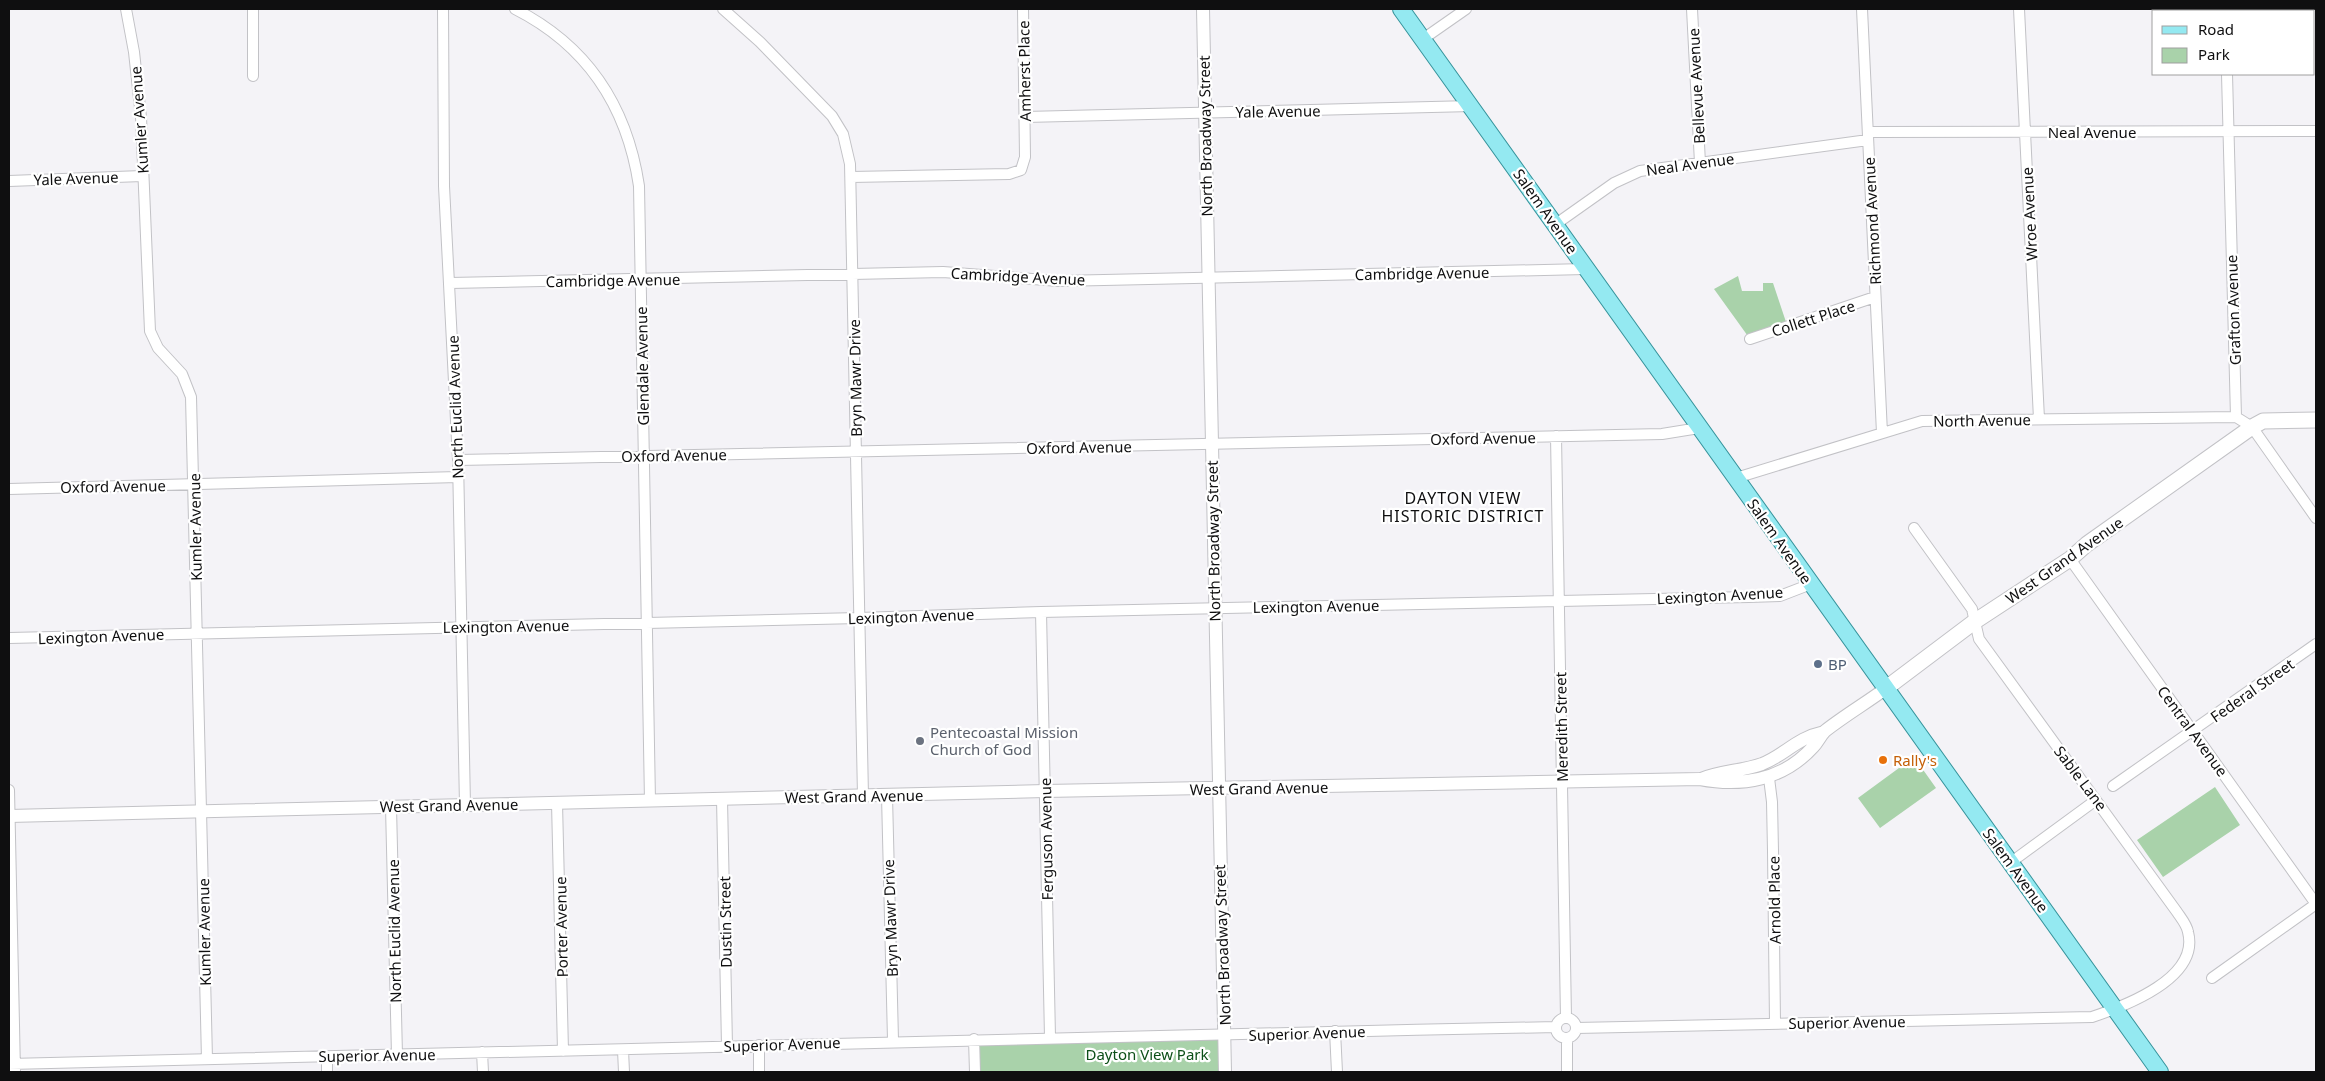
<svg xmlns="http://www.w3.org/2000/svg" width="2325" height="1081" viewBox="0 0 2325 1081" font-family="'Noto Sans',sans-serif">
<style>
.green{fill:#a9d2aa}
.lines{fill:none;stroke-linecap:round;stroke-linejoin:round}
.minor-casing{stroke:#c2c2c6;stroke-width:12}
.tertiary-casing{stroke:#c2c2c6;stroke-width:14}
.secondary-casing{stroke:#c2c2c6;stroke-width:17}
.primary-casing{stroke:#37949c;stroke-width:18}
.minor{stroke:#fff;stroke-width:10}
.tertiary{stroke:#fff;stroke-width:12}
.secondary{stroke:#fff;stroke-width:15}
.primary{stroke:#94e9f1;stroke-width:16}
.service-dot{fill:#5c6f8a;stroke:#fff;stroke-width:2}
.worship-dot{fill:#6b7280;stroke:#fff;stroke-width:2}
.food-dot{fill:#e8710a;stroke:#fff;stroke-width:2}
.labels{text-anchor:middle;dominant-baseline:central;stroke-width:4.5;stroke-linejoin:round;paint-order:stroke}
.street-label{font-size:15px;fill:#0f0f10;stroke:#fff}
.service-label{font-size:15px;fill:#4e5e75;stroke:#fff;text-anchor:start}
.worship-label{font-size:15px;fill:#5b616d;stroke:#fff;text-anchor:start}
.food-label{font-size:15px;fill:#c56008;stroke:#fff;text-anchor:start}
.park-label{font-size:15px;fill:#0c4f18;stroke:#fff}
.neighbourhood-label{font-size:16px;letter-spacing:1px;fill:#0f0f10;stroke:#fff}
</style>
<rect width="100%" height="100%" fill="#f4f3f7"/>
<!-- green -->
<path class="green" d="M 1738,276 L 1742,291 L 1763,291 L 1763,283 L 1773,283 L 1787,325 L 1750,339 L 1714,289 Z
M 1914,757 L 1936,788 L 1880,828 L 1858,798 Z
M 2215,787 L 2240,825 L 2163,877 L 2137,840 Z
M 1225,1035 L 1225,1072 L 975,1072 L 974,1039 Z"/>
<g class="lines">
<defs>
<path id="minor" d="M 126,9 L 134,52 L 141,117 L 150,331 L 158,348 L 182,374 L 191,397 L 207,1059
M 443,9 L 444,186 L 458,460 L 465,805
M 515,9 C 588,46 627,106 639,186 L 650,801
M 723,9 L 760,42 L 832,116 L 843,134 L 850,164 L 863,796
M 1692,9 L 1700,163
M 1862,9 L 1882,433
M 2019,9 L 2039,419
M 2225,9 L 2225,11
M 1423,39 L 1466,9
M 2227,74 L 2236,417 L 2252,427 L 2316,518
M 253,76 L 253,9
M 1025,117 L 1472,106
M 1868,132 L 2316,131
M 851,177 L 1009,174 L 1021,170 L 1025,157 L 1023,9
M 9,181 L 142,176
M 1556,224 L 1614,183 L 1640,171 L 1868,140
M 450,283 L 943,272 L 1059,281 L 1585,269
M 1750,339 L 1875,297
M 1556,436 L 1566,1018
M 458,460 L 1662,434 L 1699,428
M 1736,478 L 1922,421 L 2236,417
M 9,489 L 458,477
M 2070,559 L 2316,904
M 1041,612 L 1050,1037
M 9,638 L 859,618 L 1041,612 L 1749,597 L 1780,596 L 1811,584
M 1769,778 L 1772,802 L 1773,851 L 1775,1023
M 2113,786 L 2316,644
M 9,790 L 15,1072
M 887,796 L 893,1040
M 722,799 L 727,1046
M 557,803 L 563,1051
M 391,807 L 397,1055
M 2010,863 L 2096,800
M 2212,978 L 2316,904
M1556 1028a10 10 0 1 1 20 0a10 10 0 1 1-20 0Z
M 1576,1028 L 2092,1017 C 2125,1006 2200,978 2188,932 C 2187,925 2181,918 2177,912 L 1979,639 L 1972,609 L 1914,528
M 1335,1031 L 1337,1072
M 1567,1038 L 1567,1072
M 974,1039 L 975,1072
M 759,1045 L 759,1072
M 623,1050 L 624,1072
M 482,1052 L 483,1072
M 327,1056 L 327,1072
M 9,1064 C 524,1052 1040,1037 1556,1027"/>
<path id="tertiary" d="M 1203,9 L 1225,1072
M 1701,779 C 1721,771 1742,771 1762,764 C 1785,755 1796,738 1824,732
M 9,816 L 1045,791 L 1700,779 C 1742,787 1783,780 1813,747 C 1818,742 1820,736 1825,731 C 1844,716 1866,703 1885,689"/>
<path id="secondary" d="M 1885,689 L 1974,622 L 2070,559 L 2087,544 L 2252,427 L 2263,421 L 2316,420"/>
<path id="primary" d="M 1401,9 L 2160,1072"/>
</defs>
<!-- minor casing -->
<use href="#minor" class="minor-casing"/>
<!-- tertiary casing -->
<use href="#tertiary" class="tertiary-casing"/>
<!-- secondary casing -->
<use href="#secondary" class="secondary-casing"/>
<!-- primary casing -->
<use href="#primary" class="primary-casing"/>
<!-- minor -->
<use href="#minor" class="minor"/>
<!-- tertiary -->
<use href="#tertiary" class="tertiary"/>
<!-- secondary -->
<use href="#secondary" class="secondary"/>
<!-- primary -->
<use href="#primary" class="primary"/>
</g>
<!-- markers -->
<circle class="service-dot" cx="1818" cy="664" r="5"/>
<circle class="worship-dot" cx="920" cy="741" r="5"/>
<circle class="food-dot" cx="1883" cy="760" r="5"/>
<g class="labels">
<!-- street labels -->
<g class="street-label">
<text transform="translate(1024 71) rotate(-91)">Amherst Place</text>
<text transform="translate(1696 86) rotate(-93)">Bellevue Avenue</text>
<text transform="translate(1278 111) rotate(-1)">Yale Avenue</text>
<text transform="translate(139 120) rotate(-94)">Kumler Avenue</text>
<text x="2092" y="132">Neal Avenue</text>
<text transform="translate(1205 136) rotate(-91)">North Broadway Street</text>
<text transform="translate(1690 164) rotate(-8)">Neal Avenue</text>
<text transform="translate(76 178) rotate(-2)">Yale Avenue</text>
<text transform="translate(1546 211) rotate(55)">Salem Avenue</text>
<text transform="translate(2029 214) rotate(-93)">Wroe Avenue</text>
<text transform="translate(1872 221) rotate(-93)">Richmond Avenue</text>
<text transform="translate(1422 273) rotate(-1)">Cambridge Avenue</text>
<text transform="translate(1018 276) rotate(3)">Cambridge Avenue</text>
<text transform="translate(613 280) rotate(-1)">Cambridge Avenue</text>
<text transform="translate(2233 310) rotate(-92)">Grafton Avenue</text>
<text transform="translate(1813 318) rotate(-18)">Collett Place</text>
<text transform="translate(642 366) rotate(-91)">Glendale Avenue</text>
<text transform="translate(855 378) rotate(-91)">Bryn Mawr Drive</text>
<text transform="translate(455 407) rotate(-92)">North Euclid Avenue</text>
<text transform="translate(1982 420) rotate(-1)">North Avenue</text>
<text transform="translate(1483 438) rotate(-1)">Oxford Avenue</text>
<text transform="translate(1079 447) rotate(-1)">Oxford Avenue</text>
<text transform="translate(674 455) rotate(-1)">Oxford Avenue</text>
<text transform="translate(113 486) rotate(-1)">Oxford Avenue</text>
<text transform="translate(195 527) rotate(-91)">Kumler Avenue</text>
<text transform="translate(1213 541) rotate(-91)">North Broadway Street</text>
<text transform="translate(1780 541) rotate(55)">Salem Avenue</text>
<text transform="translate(2064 560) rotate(-35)">West Grand Avenue</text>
<text transform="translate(1720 595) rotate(-3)">Lexington Avenue</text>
<text transform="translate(1316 606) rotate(-1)">Lexington Avenue</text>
<text transform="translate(911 616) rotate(-2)">Lexington Avenue</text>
<text transform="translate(506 626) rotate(-1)">Lexington Avenue</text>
<text transform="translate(101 636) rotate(-2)">Lexington Avenue</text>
<text transform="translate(2252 690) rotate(-35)">Federal Street</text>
<text transform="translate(1561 727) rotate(-91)">Meredith Street</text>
<text transform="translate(2193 731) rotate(54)">Central Avenue</text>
<text transform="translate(2081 778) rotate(53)">Sable Lane</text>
<text transform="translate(1259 788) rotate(-1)">West Grand Avenue</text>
<text transform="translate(854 796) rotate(-1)">West Grand Avenue</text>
<text transform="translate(449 805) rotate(-1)">West Grand Avenue</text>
<text transform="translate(1046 839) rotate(-91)">Ferguson Avenue</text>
<text transform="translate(2016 870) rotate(54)">Salem Avenue</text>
<text transform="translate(1774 900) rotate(-91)">Arnold Place</text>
<text transform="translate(890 918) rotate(-92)">Bryn Mawr Drive</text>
<text transform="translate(725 922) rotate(-91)">Dustin Street</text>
<text transform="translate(561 927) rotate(-91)">Porter Avenue</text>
<text transform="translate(394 931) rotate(-91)">North Euclid Avenue</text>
<text transform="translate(204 932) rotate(-91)">Kumler Avenue</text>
<text transform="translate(1222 945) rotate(-92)">North Broadway Street</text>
<text transform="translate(1847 1022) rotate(-1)">Superior Avenue</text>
<text transform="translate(1307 1033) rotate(-2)">Superior Avenue</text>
<text transform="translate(782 1044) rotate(-2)">Superior Avenue</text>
<text transform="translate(377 1055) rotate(-1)">Superior Avenue</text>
</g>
<!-- service labels -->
<g class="service-label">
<text x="1828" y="664">BP</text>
</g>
<!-- worship labels -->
<g class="worship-label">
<text x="930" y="732">Pentecoastal Mission<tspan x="930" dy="17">Church of God</tspan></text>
</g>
<!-- food labels -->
<g class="food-label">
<text x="1893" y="760">Rally's</text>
</g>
<!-- park labels -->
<g class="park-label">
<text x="1147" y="1054">Dayton View Park</text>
</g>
<!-- neighbourhood labels -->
<g class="neighbourhood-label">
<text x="1463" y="498">DAYTON VIEW<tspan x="1463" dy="18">HISTORIC DISTRICT</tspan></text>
</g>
</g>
<!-- border -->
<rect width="2325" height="1081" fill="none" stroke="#0f0f10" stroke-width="20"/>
<!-- legend -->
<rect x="2152" y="10" width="162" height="65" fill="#ffffff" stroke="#9f9f9f"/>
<rect x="2162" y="26" width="25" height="8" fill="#94e9f1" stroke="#9f9f9f"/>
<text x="2198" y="35" font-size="15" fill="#0f0f10">Road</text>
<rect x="2162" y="48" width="25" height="15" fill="#a9d2aa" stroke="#9f9f9f"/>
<text x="2198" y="60" font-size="15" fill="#0f0f10">Park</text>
</svg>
